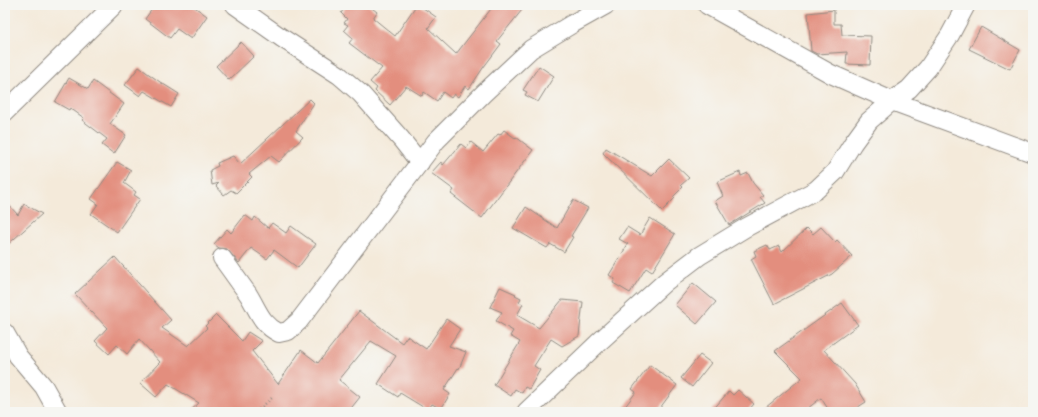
<svg xmlns="http://www.w3.org/2000/svg" width="1038" height="417" viewBox="0 0 1038 417" font-family="'Indie Flower',sans-serif">
<style>
.building{fill:#e38e7e}
.lines{fill:none;stroke-linecap:round;stroke-linejoin:round}
.street-casing{stroke:#908a82;stroke-width:20}
.path{stroke:#908a82;stroke-width:2.5;stroke-dasharray:1 3;stroke-linecap:butt}
.street{stroke:#fff;stroke-width:18}
</style>
<rect width="100%" height="100%" fill="#f6f6f2"/>
<filter id="ink" filterUnits="userSpaceOnUse"><feTurbulence type="fractalNoise" baseFrequency=".025" numOctaves="2"/><feDisplacementMap in="SourceGraphic" scale="8" xChannelSelector="R" yChannelSelector="G"/><feConvolveMatrix kernelMatrix="1 2 1 2 8 2 1 2 1" color-interpolation-filters="sRGB"/></filter>
<filter id="wash" filterUnits="userSpaceOnUse"><feTurbulence type="fractalNoise" baseFrequency=".012" numOctaves="4" result="noise"/><feDisplacementMap in="SourceGraphic" scale="16" xChannelSelector="R" yChannelSelector="G"/><feGaussianBlur stdDeviation="0.9" result="paint"/><feColorMatrix in="noise" values="0 0 0 0 0 0 0 0 0 0 0 0 0 0 0 0 0 1.4 0 .05"/><feComposite in="paint" operator="in"/></filter>
<g filter="url(#wash)">
<rect width="100%" height="100%" fill="#f4eada"/>
<g id="blocks">
<!-- building -->
<path class="building" d="M 155,5 L 192,5 L 207,16 L 191,39 L 177,29 L 170,38 L 145,19 Z
M 347,5 L 368,5 L 377,12 L 373,18 L 395,36 L 415,7 L 417,8 L 419,5 L 436,17 L 428,28 L 456,54 L 494,5 L 526,5 L 497,41 L 501,44 L 483,68 L 469,89 L 465,86 L 458,97 L 454,94 L 451,98 L 443,92 L 437,101 L 424,92 L 422,96 L 406,86 L 390,105 L 375,91 L 377,88 L 370,82 L 382,68 L 349,43 L 353,38 L 344,30 L 348,25 L 344,23 L 347,19 L 341,13 Z
M 834,10 L 834,24 L 841,24 L 842,35 L 871,36 L 870,65 L 846,64 L 847,52 L 817,54 L 811,51 L 808,13 Z
M 981,27 L 1020,50 L 1010,69 L 969,49 Z
M 241,42 L 254,56 L 229,80 L 216,66 Z
M 539,66 L 554,76 L 538,102 L 525,95 L 527,92 L 523,90 Z
M 139,67 L 160,82 L 179,94 L 171,107 L 144,91 L 140,96 L 125,85 Z
M 69,78 L 88,89 L 93,81 L 124,104 L 110,124 L 126,135 L 114,154 L 102,145 L 107,139 L 82,120 L 84,118 L 70,108 L 69,110 L 55,102 Z
M 310,99 L 314,103 L 296,131 L 303,137 L 279,162 L 271,156 L 249,174 L 252,177 L 236,193 L 231,190 L 224,195 L 216,186 L 219,183 L 212,185 L 210,170 L 218,166 L 217,163 L 233,156 L 240,164 Z
M 504,130 L 515,138 L 516,137 L 533,150 L 482,218 L 451,194 L 454,190 L 431,173 L 441,162 L 443,165 L 461,144 L 466,148 L 471,142 L 483,152 L 498,134 L 500,135 Z
M 606,148 L 652,176 L 669,159 L 689,178 L 681,185 L 683,187 L 673,197 L 675,198 L 662,211 L 603,153 Z
M 117,162 L 131,170 L 124,183 L 136,192 L 134,195 L 140,199 L 117,232 L 91,214 L 98,204 L 91,199 Z
M 740,172 L 741,176 L 748,173 L 753,183 L 763,195 L 760,197 L 765,203 L 729,225 L 715,201 L 723,196 L 717,182 Z
M 573,200 L 588,208 L 571,236 L 573,237 L 564,252 L 550,244 L 547,248 L 513,228 L 526,207 L 557,228 Z
M 5,201 L 18,215 L 24,204 L 42,214 L 5,247 L 5,237 L 9,231 L 5,227 Z
M 245,215 L 253,221 L 255,217 L 268,228 L 272,223 L 286,233 L 291,226 L 316,244 L 298,268 L 274,250 L 267,259 L 251,248 L 239,263 L 227,249 L 219,248 L 214,244 L 227,229 L 231,233 Z
M 650,218 L 675,234 L 652,272 L 646,268 L 630,293 L 613,283 L 615,279 L 609,275 L 628,244 L 619,239 L 627,227 L 640,235 Z
M 821,227 L 835,242 L 837,240 L 852,256 L 832,274 L 774,304 L 751,259 L 756,256 L 754,251 L 767,245 L 770,250 L 779,246 L 782,252 L 807,228 L 813,234 Z
M 115,257 L 171,320 L 162,328 L 188,346 L 207,328 L 205,326 L 216,315 L 242,341 L 248,332 L 262,341 L 252,351 L 278,384 L 301,350 L 318,363 L 359,311 L 402,343 L 407,336 L 426,349 L 446,319 L 460,329 L 449,346 L 466,352 L 459,369 L 458,368 L 444,390 L 450,394 L 441,409 L 432,404 L 428,410 L 400,393 L 398,397 L 378,384 L 396,356 L 371,341 L 339,380 L 360,397 L 348,412 L 189,412 L 199,403 L 168,384 L 156,397 L 140,383 L 160,362 L 139,339 L 127,354 L 117,345 L 109,354 L 95,341 L 107,328 L 75,294 Z
M 693,283 L 716,302 L 697,324 L 675,305 Z
M 500,287 L 516,294 L 515,295 L 521,298 L 519,302 L 523,304 L 517,315 L 539,328 L 562,300 L 583,302 L 579,336 L 562,346 L 551,339 L 534,366 L 540,370 L 529,389 L 525,387 L 522,393 L 515,389 L 511,396 L 494,385 L 520,342 L 510,336 L 513,331 L 496,321 L 502,312 L 490,307 Z
M 842,303 L 858,325 L 824,350 L 855,384 L 866,402 L 850,412 L 830,412 L 821,398 L 803,412 L 760,412 L 802,378 L 775,351 Z
M 700,355 L 711,363 L 692,387 L 681,378 Z
M 650,365 L 677,385 L 657,412 L 621,412 L 636,392 L 632,389 Z
M 738,390 L 754,404 L 747,412 L 711,412 L 729,391 L 733,395 Z"/>
</g>
</g>
<g filter="url(#ink)">
<use href="#blocks" fill-opacity="0" stroke="#908a82" stroke-width="1"/>
<g class="lines">
<defs>
<path id="street" d="M 235,5 L 282,38 L 339,75 L 361,94 L 401,139 L 420,163
M 707,5 L 831,74 L 892,101 L 1033,153
M 5,112 L 114,5
M 222,258 C 231,270 239,282 248,294 C 258,310 261,324 279,333 L 288,331 L 299,321 L 436,141 L 484,93 L 531,49 L 572,24 L 606,5
M 5,333 L 18,356 L 44,387 L 58,412
M 526,412 L 598,343 L 665,282 L 699,256 L 745,228 L 816,190 L 835,172 L 853,143 L 869,121 L 892,101 L 909,89 L 928,68 L 950,35 L 966,5"/>
</defs>
<!-- street casing -->
<use href="#street" class="street-casing"/>
<!-- path -->
<path class="path" d="M 256,412 L 273,397"/>
<!-- street -->
<use href="#street" class="street"/>
</g>
</g>
<!-- margin -->
<rect width="1038" height="417" fill="none" stroke="#f6f6f2" stroke-width="20"/>
</svg>
